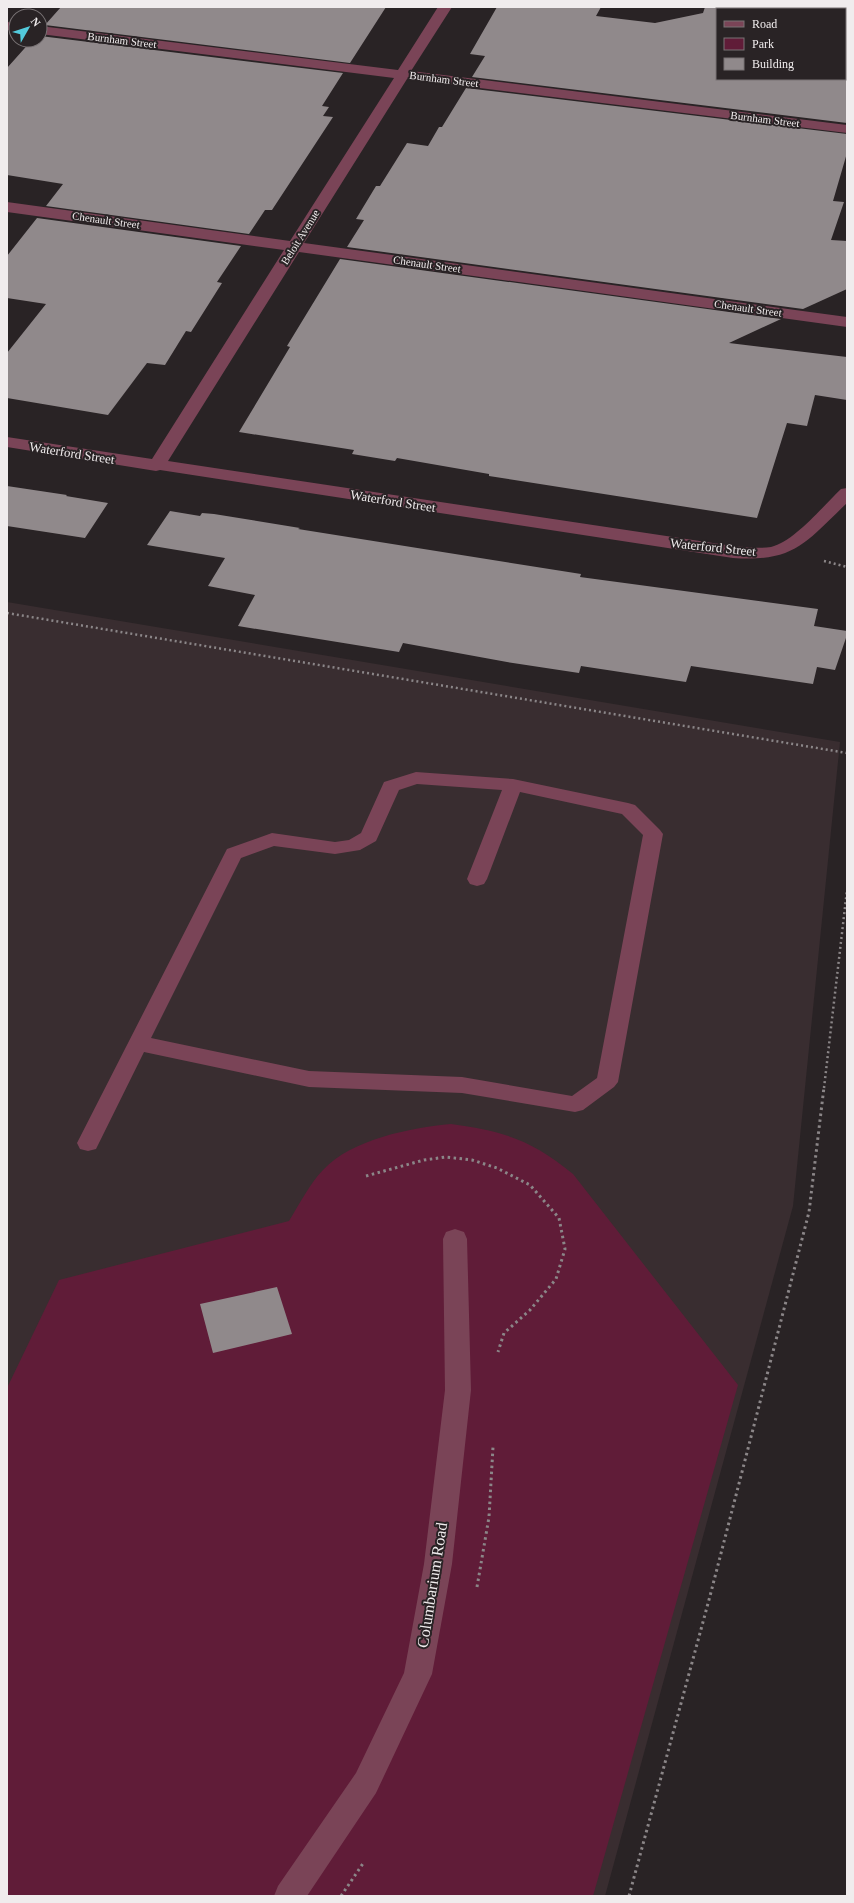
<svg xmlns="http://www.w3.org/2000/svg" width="854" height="1903" viewBox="0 0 854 1903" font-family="Georgia,serif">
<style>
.built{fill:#392d30}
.green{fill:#601c38}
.building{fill:#90898b;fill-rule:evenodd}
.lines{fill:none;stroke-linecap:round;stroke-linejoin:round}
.path-far1{stroke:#8b8688;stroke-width:2.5;stroke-dasharray:2 3;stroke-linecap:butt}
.path{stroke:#8b8688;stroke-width:3;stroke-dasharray:2.5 3.5;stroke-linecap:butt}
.lane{fill:#7a4457;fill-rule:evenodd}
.street{fill:#7a4457;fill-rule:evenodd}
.labels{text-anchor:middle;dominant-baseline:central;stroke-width:4;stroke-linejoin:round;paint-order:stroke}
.far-street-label{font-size:11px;fill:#f0eced;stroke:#292325}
.street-label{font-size:13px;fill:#f0eced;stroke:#292325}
.near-street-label{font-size:16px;fill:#f0eced;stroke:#292325}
</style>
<rect width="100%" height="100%" fill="#292325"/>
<!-- built -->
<path class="built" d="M 7,602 L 840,742 L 793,1206 L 605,1896 L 7,1896 Z"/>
<!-- green -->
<path class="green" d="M 451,1124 C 503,1131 532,1140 573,1174 L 738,1385 L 593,1896 L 7,1896 L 7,1388 L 59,1280 L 289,1221 C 299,1205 310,1183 323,1170 C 352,1139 410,1128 451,1124 Z"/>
<!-- building -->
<path class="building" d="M 61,7 L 386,7 L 350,63 L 45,25 Z
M 497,7 L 601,7 L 596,16 L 655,23 L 703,13 L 705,7 L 847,7 L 847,123 L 472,77 L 485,56 L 470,54 ZM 717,9 L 845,9 L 845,79 L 717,79 Z
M 40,36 L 343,73 L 322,106 L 329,107 L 323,116 L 333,117 L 272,210 L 265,210 L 249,234 L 46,206 L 63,184 L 7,175 L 7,68 L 32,40 L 40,40 Z
M 466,88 L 847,134 L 847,153 L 833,201 L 844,202 L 831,240 L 847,241 L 847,289 L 803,309 L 347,247 L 364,220 L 356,219 L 376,186 L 380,186 L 407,143 L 428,146 L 439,127 L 442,127 Z
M 37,218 L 241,246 L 217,282 L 222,283 L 191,332 L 186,331 L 165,365 L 147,363 L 108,415 L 7,398 L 7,353 L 46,304 L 7,298 L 7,256 Z
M 340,259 L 781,319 L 729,343 L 847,357 L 847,400 L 815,395 L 807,426 L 787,423 L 757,518 L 489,476 L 489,474 L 397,458 L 395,461 L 352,454 L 354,450 L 239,432 L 290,347 L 287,346 Z
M 7,486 L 67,495 L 66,496 L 108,503 L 85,538 L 7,526 Z
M 170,511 L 200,516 L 202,513 L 214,514 L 300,528 L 298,529 L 581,574 L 580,577 L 818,609 L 814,626 L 847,631 L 847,635 L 835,670 L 817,667 L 813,684 L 691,666 L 686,682 L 581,666 L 579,673 L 507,662 L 403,643 L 399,652 L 238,626 L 255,595 L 208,586 L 225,558 L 147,545 Z
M 277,1287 L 292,1334 L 213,1353 L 200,1304 Z"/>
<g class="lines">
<!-- path-far1 -->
<path class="path-far1" d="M 824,561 L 847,567
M 7,613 L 847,753
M 824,1088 L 847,890"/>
<!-- path -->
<path class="path" d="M 366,1176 L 424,1160 L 446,1157 L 472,1160 L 497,1168 L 530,1185 L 559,1218 L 565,1249 L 556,1279 L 530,1310 L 504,1333 L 498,1352
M 477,1587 L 489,1517 L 493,1447
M 341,1896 L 364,1862
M 629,1896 L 710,1596 L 809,1212 L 824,1087"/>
<!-- lane -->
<path class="lane" d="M 416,772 L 513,779 L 628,803 L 635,805 L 660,830 L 663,834 L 618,1082 L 614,1087 L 583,1110 L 575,1112 L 462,1093 L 309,1087 L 144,1052 L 96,1149 L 88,1151 L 80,1149 L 77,1143 L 227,849 L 272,833 L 335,842 L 349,840 L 361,833 L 384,782 ZM 417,784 L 502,790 L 467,879 L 470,884 L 477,886 L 484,884 L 487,879 L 520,792 L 622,814 L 643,835 L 597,1078 L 572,1096 L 462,1077 L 309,1071 L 151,1038 L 241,858 L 274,846 L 335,854 L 360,850 L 376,841 L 399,790 Z"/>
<!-- street -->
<path class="street" d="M 438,7 L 452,7 L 411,71 L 847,125 L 847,133 L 407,79 L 304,243 L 847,317 L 847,327 L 299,252 L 168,461 L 733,546 C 745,547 759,549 771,547 C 795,541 823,506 841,489 L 847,488 L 847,503 C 805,543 795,562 733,558 L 160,470 L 156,471 L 7,447 L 7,437 L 152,459 L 284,250 L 7,212 L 7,202 L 290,241 L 394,78 L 40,34 L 40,26 L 398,70 Z
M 7,22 L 16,23 L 16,31 L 7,30 Z
M 455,1229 L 464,1232 L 467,1239 L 471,1390 L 452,1564 L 432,1674 L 376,1793 L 307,1896 L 274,1896 L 278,1886 L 356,1773 L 404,1673 L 424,1564 L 445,1390 L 443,1239 L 446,1232 Z"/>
</g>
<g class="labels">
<!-- far-street labels -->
<g class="far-street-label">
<text transform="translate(122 40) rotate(7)">Burnham Street</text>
<text transform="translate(444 79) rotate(7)">Burnham Street</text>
<text transform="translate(765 119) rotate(7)">Burnham Street</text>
<text transform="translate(106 220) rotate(8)">Chenault Street</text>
<text transform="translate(300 237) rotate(-58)">Beloit Avenue</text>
<text transform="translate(427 264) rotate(8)">Chenault Street</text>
<text transform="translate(748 308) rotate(8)">Chenault Street</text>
</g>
<!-- street labels -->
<g class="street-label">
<text transform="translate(72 453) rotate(9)">Waterford Street</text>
<text transform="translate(393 501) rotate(9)">Waterford Street</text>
<text transform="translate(713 547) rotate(6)">Waterford Street</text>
</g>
<!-- near-street labels -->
<g class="near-street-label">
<text transform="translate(432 1585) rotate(-81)">Columbarium Road</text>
</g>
</g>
<!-- border -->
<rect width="854" height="1903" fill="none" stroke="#f0eced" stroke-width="16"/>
<!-- legend -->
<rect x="716" y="8" width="130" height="72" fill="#292325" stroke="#797375"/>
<rect x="724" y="21" width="20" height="6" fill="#7a4457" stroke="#797375"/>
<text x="752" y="28" font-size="12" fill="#f0eced">Road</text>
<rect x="724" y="38" width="20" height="12" fill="#601c38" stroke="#797375"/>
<text x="752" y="48" font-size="12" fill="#f0eced">Park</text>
<rect x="724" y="58" width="20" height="12" fill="#90898b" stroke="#797375"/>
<text x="752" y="68" font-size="12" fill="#f0eced">Building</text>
<!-- north arrow -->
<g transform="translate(28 28) rotate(51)"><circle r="19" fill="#292325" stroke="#797375"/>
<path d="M0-3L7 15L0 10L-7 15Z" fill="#53cadc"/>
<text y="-6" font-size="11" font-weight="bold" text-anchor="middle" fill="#f0eced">N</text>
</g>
</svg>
